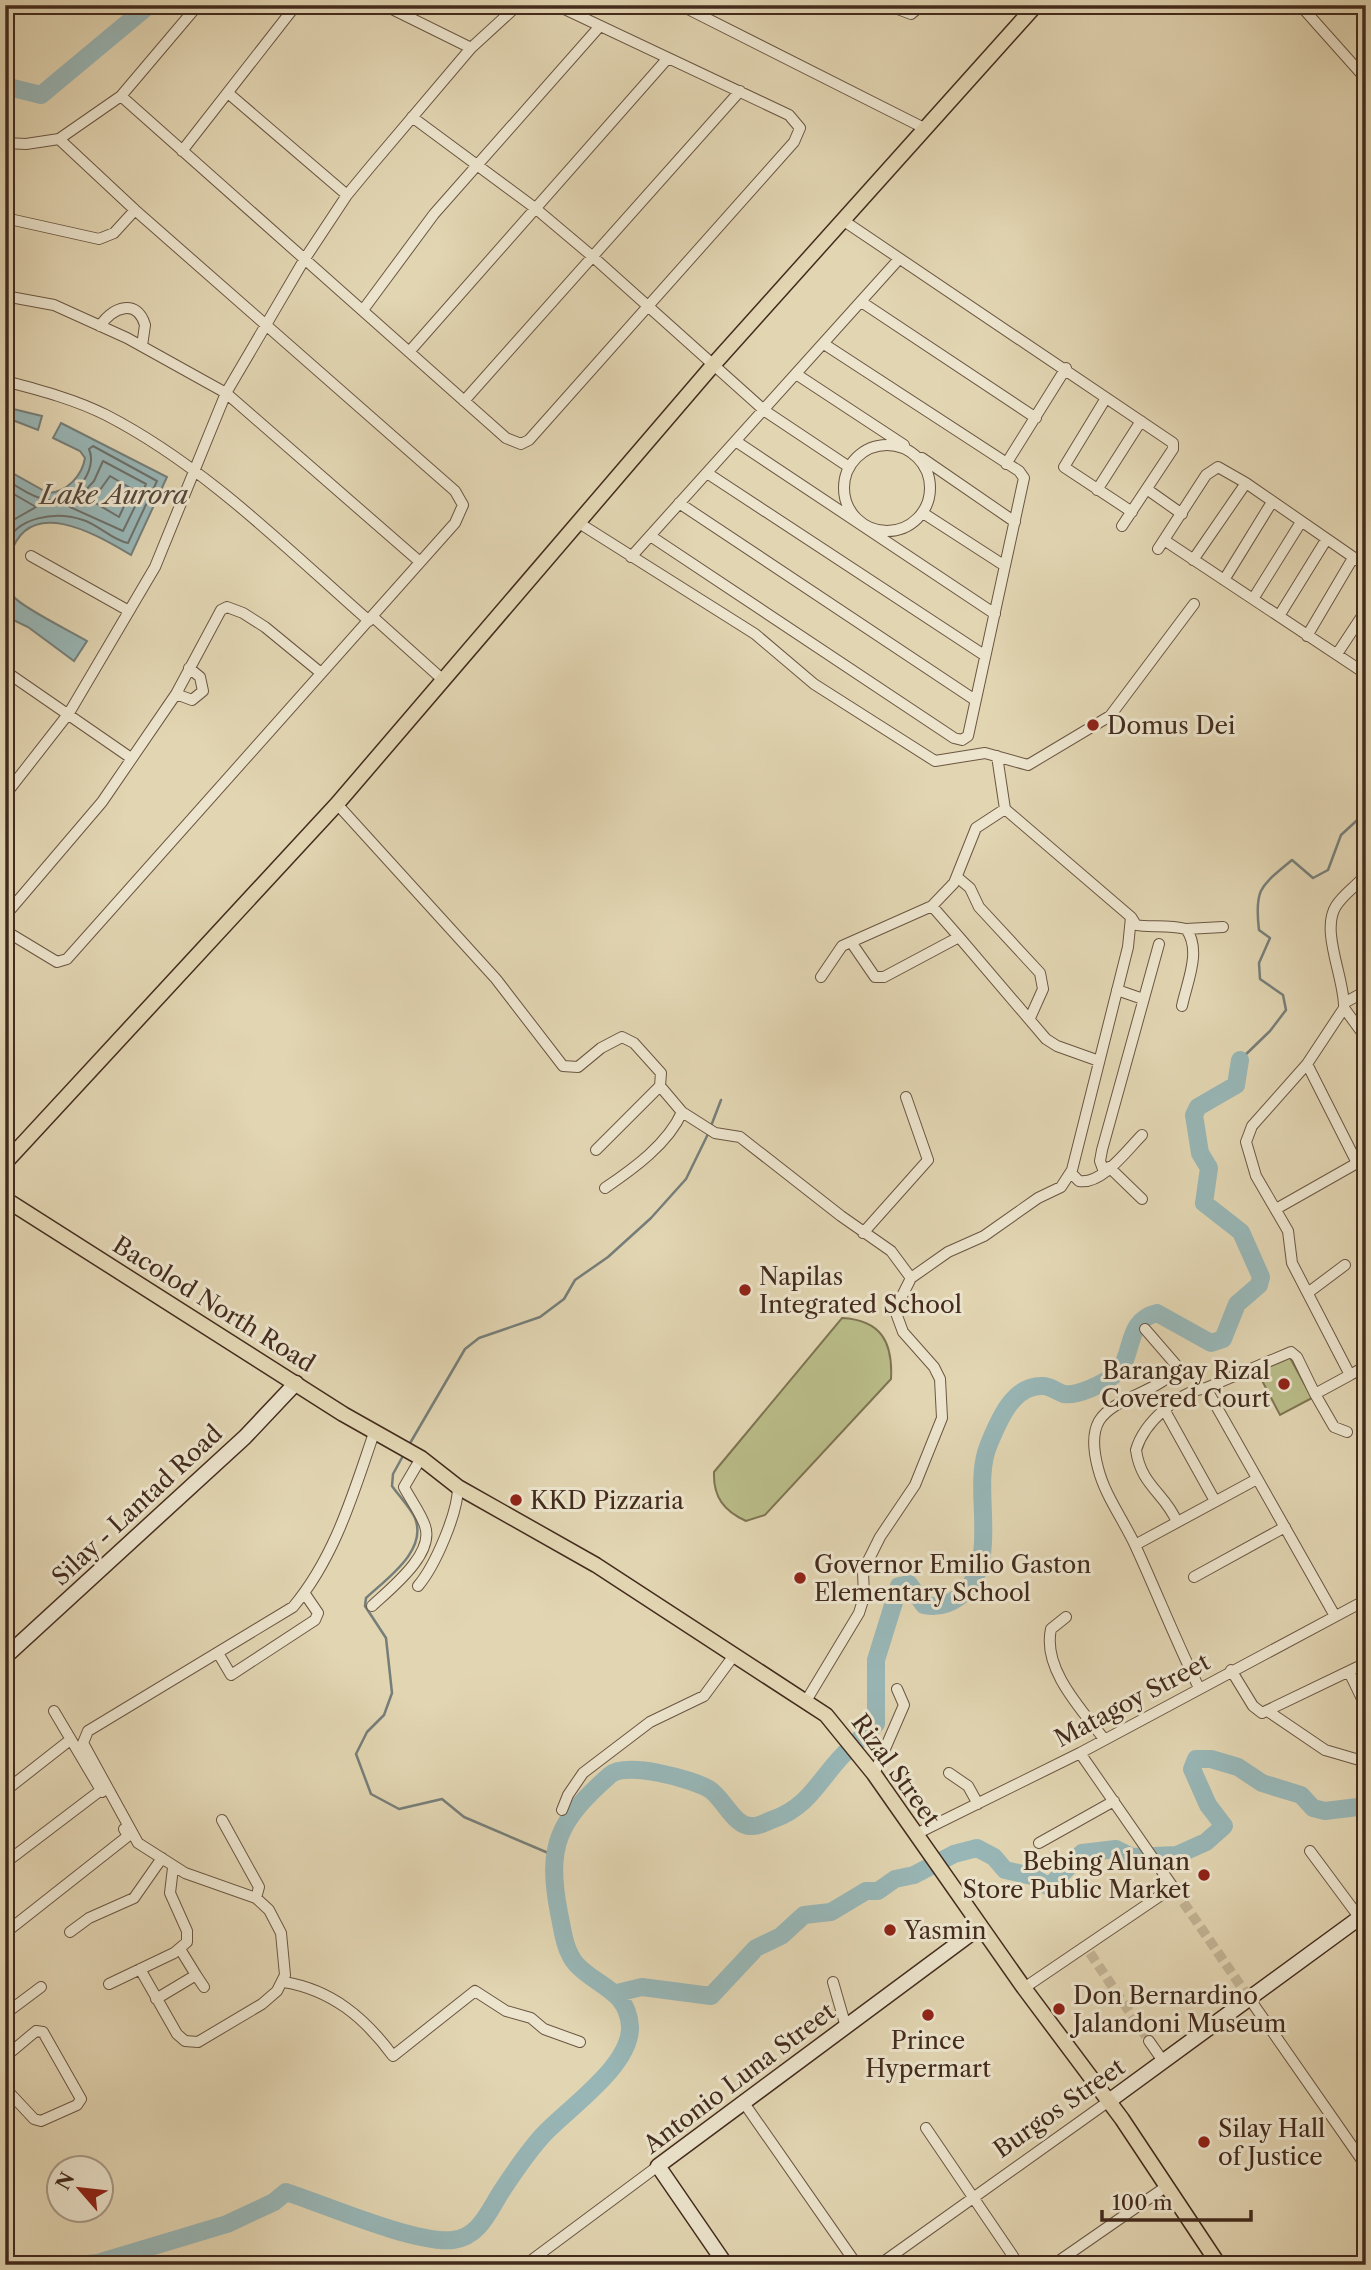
<svg xmlns="http://www.w3.org/2000/svg" width="1371" height="2270" viewBox="0 0 1371 2270" font-family="'Libre Caslon Text',serif">
<style>
.green{fill:#b9bc88;stroke:#7e7452;stroke-width:2}
.water{fill:#98b6b6;stroke:#767e79;stroke-width:2}
.lines{fill:none;stroke-linecap:round;stroke-linejoin:round}
.shore{stroke:#6e706a;stroke-width:2}
.stream{stroke:#767e79;stroke-width:2.5}
.river{stroke:#98b6b6;stroke-width:18}
.street-tunnel{stroke:#c2b394;stroke-width:10;stroke-dasharray:10 5;stroke-linecap:butt}
.street-casing{stroke:#6b5642;stroke-width:12}
.secondary-casing{stroke:#432b1d;stroke-width:17}
.primary-casing{stroke:#432b1d;stroke-width:17}
.street{stroke:#ece4cd;stroke-width:10}
.secondary{stroke:#ece4cd;stroke-width:14}
.primary{stroke:#e2d5b2;stroke-width:14}
.poi-dot{fill:#8f2418;stroke:#ece4cd;stroke-width:2.5}
.labels{text-anchor:middle;dominant-baseline:central;stroke-width:6;stroke-linejoin:round;paint-order:stroke}
.poi-label{font-size:24px;fill:#432b1d;stroke:#ece4cd;text-anchor:start}
.street-label{font-size:24px;fill:#432b1d;stroke:#ece4cd}
.water-label{font-size:26px;font-style:italic;fill:#54473c;stroke:#ece4cd}
</style>
<rect width="100%" height="100%" fill="#e2d5b2"/>
<filter id="stains"><feTurbulence type="fractalNoise" baseFrequency=".00286" numOctaves="4"/><feColorMatrix values="0 0 0 0 .2 0 0 0 0 .09 0 0 0 0 .02 0 0 0 .5 -.17"/></filter>
<radialGradient id="worn" r=".72"><stop offset=".6" stop-color="#630" stop-opacity="0"/><stop offset="1" stop-color="#630" stop-opacity=".3"/></radialGradient>
<!-- green -->
<path class="green" d="M 842,1318 C 881,1320 893,1342 891,1379 L 765,1515 L 746,1521 C 724,1511 713,1497 714,1472 Z
M 1288,1354 L 1312,1398 L 1280,1415 L 1257,1371 Z"/>
<!-- water -->
<path class="water" d="M 5,407 L 42,416 L 38,430 L 15,421 L 5,432 Z
M 61,423 L 167,477 L 131,555 C 97,535 28,493 10,556 C 6,568 6,586 14,597 C 23,608 72,632 87,641 L 74,661 L 28,627 L 5,616 L 5,469 L 48,493 C 67,492 82,476 85,458 L 80,451 L 53,438 Z"/>
<g class="lines">
<!-- shore -->
<path class="shore" d="M 103,461 L 146,484 L 123,531 L 70,507 L 94,481 Z
M 110,476 L 132,489 L 119,517 L 92,501 Z
M 5,478 C 16,487 37,500 51,500 C 75,500 98,470 89,449 L 93,446 L 157,481 L 128,543 C 112,540 99,525 83,520 C 56,511 16,516 5,546
M 5,489 L 36,507 L 15,519 L 5,529"/>
<!-- stream -->
<path class="stream" d="M 1240,1060 L 1270,1031 L 1286,1010 L 1283,995 L 1260,979 L 1259,963 L 1270,938 L 1259,930 C 1254,888 1261,886 1292,860 L 1313,878 L 1328,870 L 1341,835 L 1366,812
M 711,1126 L 721,1100
M 409,1445 L 465,1349 L 479,1338 L 540,1317 L 564,1299 L 575,1280 L 608,1257 L 651,1218 L 686,1179 L 709,1132
M 404,1454 L 393,1474 L 392,1486 C 399,1496 410,1507 415,1518 C 428,1551 386,1579 366,1598 L 365,1606 L 386,1638 L 392,1693 L 384,1715 L 367,1732 L 356,1754 L 371,1794 L 399,1809 L 442,1799 L 464,1817 L 553,1855"/>
<!-- river -->
<path class="river" d="M 5,86 L 41,95 L 149,5
M 617,1993 L 642,1987 L 711,1996 L 756,1948 L 781,1936 L 804,1915 L 831,1912 L 866,1891 L 878,1891 L 895,1879 L 914,1875 L 954,1854 L 977,1848 L 994,1857 L 1005,1870 L 1032,1876 L 1049,1887 L 1082,1853 L 1116,1849 L 1132,1857 L 1177,1855 L 1206,1842 L 1224,1826 L 1208,1805 L 1192,1769 L 1196,1759 L 1211,1759 L 1238,1767 L 1262,1783 L 1301,1795 L 1313,1808 L 1325,1811 L 1366,1806
M 77,2265 L 97,2263 L 227,2224 L 274,2202 L 286,2192 C 326,2205 415,2244 453,2240 C 479,2237 489,2211 501,2192 C 514,2172 527,2153 543,2135 C 568,2108 631,2066 630,2027 C 628,1990 597,1987 576,1964 C 564,1949 563,1931 559,1913 C 546,1845 558,1821 610,1775 C 626,1761 692,1779 709,1789 C 724,1798 734,1828 753,1826 C 760,1826 768,1821 774,1819 C 809,1807 820,1778 844,1754 C 855,1743 866,1734 876,1724 L 876,1660 L 899,1586 L 909,1584 L 924,1605 C 937,1608 948,1605 959,1597 C 1004,1561 969,1490 989,1444 C 999,1420 1013,1384 1044,1386 C 1052,1387 1057,1392 1064,1394 C 1078,1396 1103,1384 1114,1375 C 1136,1358 1123,1321 1157,1313 L 1211,1343 L 1223,1339 L 1237,1304 L 1259,1285 L 1261,1277 L 1241,1232 L 1204,1203 L 1209,1168 L 1200,1153 L 1194,1115 L 1198,1107 L 1236,1085 L 1240,1060"/>
<!-- street-tunnel -->
<path class="street-tunnel" d="M 1175,1890 L 1249,1998
M 1090,1953 L 1149,2041"/>
<defs>
<path id="street" d="M 384,5 L 471,48
M 680,5 L 926,129
M 887,5 L 911,14 L 922,5
M 1300,5 L 1366,79
M 228,93 L 347,195
M 121,96 L 506,438 L 521,444 L 529,440 L 794,142 L 800,128 L 789,115 L 556,5
M 412,117 L 535,208 L 592,256 L 765,411 L 849,467
M 5,143 L 26,144 L 59,139 L 121,96 L 198,5
M 182,151 L 296,5
M 5,218 L 99,239 L 114,233 L 135,210
M 844,221 L 1173,443 L 1173,449 L 1122,526
M 5,296 L 54,305 L 127,338 L 226,393 L 420,562
M 863,303 L 1036,418
M 363,310 L 434,214 L 600,26
M 100,326 C 113,307 137,298 145,325 L 142,346
M 409,352 L 668,58
M 796,374 L 904,445
M 5,381 C 39,390 74,399 106,415 C 205,466 286,548 369,621
M 1106,398 L 1064,467 L 1132,512
M 464,401 L 740,91
M 737,442 L 995,614
M844 488a43 43 0 1 1 86 0a43 43 0 1 1-86 0Z
M 922,458 L 1015,522
M 1006,464 L 1066,368
M 707,473 L 984,655
M 1097,490 L 1141,421
M 1148,490 L 1182,514
M 679,503 L 975,700
M 923,513 L 1005,566
M 579,523 L 755,634 L 814,684 L 935,761 L 985,753 L 1028,765 L 1110,716 L 1194,604
M 652,537 L 954,738 L 962,740 L 968,736 L 1024,478 L 1019,471 L 824,344
M 1164,540 L 1366,674
M 1158,549 L 1206,475 L 1218,467 L 1246,483 L 1366,566
M 31,556 L 129,611
M 631,557 L 899,259
M 1193,560 L 1246,483
M 1224,580 L 1272,502
M 1253,599 L 1301,522
M 1279,616 L 1326,540
M 373,617 L 442,679
M 1307,636 L 1353,558
M 1337,654 L 1366,610
M 5,671 L 131,758
M 176,694 L 192,700 L 203,691 L 200,677 L 189,668
M 5,795 L 69,713 L 155,567 L 226,393 L 304,260 L 347,195 L 371,166 L 471,48 L 518,5
M 337,804 L 496,979 L 563,1066 L 578,1067 L 601,1048 L 622,1037 L 634,1043 L 661,1073 L 660,1086 L 682,1112 C 668,1144 633,1169 605,1188
M 957,877 L 970,888 L 979,907 L 1040,973 L 1043,989 L 1030,1018
M 1131,917 L 1136,925 C 1149,928 1167,924 1186,929 C 1202,950 1187,982 1182,1006
M 5,921 L 10,910 L 102,802 L 176,694 L 221,610 L 227,607 L 243,613 L 265,627 L 321,673
M 5,924 L 9,933 L 57,962 L 67,959 L 455,523 L 463,505 L 455,491 L 135,210 L 59,139
M 1186,929 L 1223,927
M 959,937 L 1046,1039 L 1057,1046 L 1099,1061
M 851,942 L 875,977 L 884,977 L 959,937 L 932,906
M 821,977 L 842,946 L 932,906 L 954,883 L 976,828 L 1005,809
M 1117,990 L 1143,999
M 1344,1003 L 1366,991
M 1344,1008 L 1366,1038
M 1307,1064 L 1357,1163
M 682,1112 L 715,1133 L 740,1137 L 841,1216 L 891,1251 L 911,1278
M 596,1150 L 660,1086
M 1109,1167 L 1142,1199
M 1104,1172 L 1100,1161 L 1102,1150 L 1159,944
M 1071,1173 L 1079,1181 C 1102,1185 1127,1150 1142,1135
M 1276,1209 L 1366,1158
M 863,1233 L 928,1160 L 906,1097
M 1309,1292 L 1345,1265
M 1362,1297 L 1366,1305
M 1145,1329 L 1177,1366 C 1165,1391 1114,1396 1099,1421 C 1091,1435 1094,1453 1098,1468 C 1105,1496 1123,1519 1135,1545 C 1157,1593 1176,1641 1199,1688
M 1350,1375 L 1366,1366
M 1315,1394 L 1334,1427 L 1347,1432
M 1165,1411 L 1215,1501
M 1177,1522 C 1165,1493 1141,1486 1136,1450 C 1144,1422 1179,1392 1206,1388
M 1135,1545 L 1257,1479
M 1194,1577 L 1285,1527
M 418,1586 C 435,1566 458,1513 458,1487
M 372,1606 C 390,1589 435,1554 425,1526 C 421,1513 410,1499 404,1487 L 421,1458
M 1335,1616 L 1206,1388 L 1291,1352 L 1297,1357 L 1315,1394 L 1350,1375 L 1292,1263 L 1288,1231 L 1256,1176 L 1246,1142 L 1252,1126 L 1307,1064 L 1344,1008 C 1345,979 1320,931 1336,906 C 1344,893 1357,886 1366,874
M 1066,1617 L 1051,1629 C 1042,1669 1082,1710 1104,1739
M 218,1653 L 231,1675 L 315,1620 L 318,1613 L 305,1594
M 1231,1670 L 1253,1706 L 1262,1713 L 1366,1663
M 1349,1672 L 1366,1707
M 806,1701 L 859,1613 L 864,1597 L 863,1571 L 880,1537 L 915,1485 L 942,1418 L 940,1379 L 934,1367 L 903,1332 L 896,1313 L 900,1300 L 911,1278 L 948,1252 L 984,1236 L 1038,1198 L 1061,1187 L 1072,1170 L 1128,947 L 1131,917 L 1005,809 L 997,756
M 54,1711 L 102,1792
M 1269,1712 L 1325,1750 L 1366,1762
M 1080,1753 L 1175,1890
M 949,1773 L 968,1786 L 978,1804
M 874,1774 L 904,1705 L 897,1689
M 5,1791 L 70,1740
M 562,1810 L 568,1795 L 583,1773 L 650,1722 L 704,1696 L 735,1654
M 222,1820 L 259,1887 L 256,1898
M 916,1834 L 1080,1753 L 1366,1600
M 1039,1843 L 1114,1801
M 1310,1851 L 1359,1917
M 5,1863 L 101,1790
M 70,1932 L 89,1918 L 134,1898 L 162,1858
M 5,1933 L 128,1836 L 124,1829
M 140,1969 L 177,2034 L 185,2041 L 198,2042 L 262,2004 L 277,1991 L 285,1975 L 281,1933 L 269,1910 L 256,1898 L 185,1873 L 138,1843 L 83,1743 L 88,1731 L 293,1607 C 335,1557 353,1494 374,1433
M 196,1975 L 204,1987
M 284,1982 C 332,1990 365,2018 393,2056 L 475,1991 L 506,2011 L 531,2018 L 544,2029 L 580,2042
M 833,1982 L 846,2027
M 109,1984 L 174,1953 L 187,1942 L 187,1931 L 170,1893 L 173,1868
M 1024,1988 L 1173,1887
M 1249,1998 L 1366,2166
M 156,1999 L 196,1975 L 180,1949
M 5,2014 L 41,1987
M 1149,2041 L 1163,2061
M 5,2057 L 36,2031 L 43,2032 L 81,2099 L 77,2105 L 41,2121 L 34,2119 L 5,2088
M 744,2103 L 857,2265
M 926,2128 L 1019,2265
M 525,2265 L 658,2166
M 879,2265 L 1109,2101
M 1053,2265 L 1167,2186"/>
<path id="secondary" d="M 5,1657 L 245,1437 L 296,1383
M 1109,2101 L 1366,1913
M 726,2265 L 658,2166 L 980,1927"/>
<path id="primary" d="M 5,1163 L 337,804 L 714,364 L 1036,5
M 5,1199 L 343,1414 L 421,1458 L 458,1487 L 596,1565 L 826,1715 L 874,1774 L 1024,1988 L 1122,2119 L 1219,2265"/>
</defs>
<!-- street casing -->
<use href="#street" class="street-casing"/>
<!-- secondary casing -->
<use href="#secondary" class="secondary-casing"/>
<!-- primary casing -->
<use href="#primary" class="primary-casing"/>
<!-- street -->
<use href="#street" class="street"/>
<!-- secondary -->
<use href="#secondary" class="secondary"/>
<!-- primary -->
<use href="#primary" class="primary"/>
</g>
<!-- markers -->
<g class="poi-dot">
<circle cx="1093" cy="725" r="7"/>
<circle cx="745" cy="1290" r="7"/>
<circle cx="1284" cy="1384" r="7"/>
<circle cx="516" cy="1500" r="7"/>
<circle cx="800" cy="1578" r="7"/>
<circle cx="1204" cy="1875" r="7"/>
<circle cx="890" cy="1930" r="7"/>
<circle cx="1059" cy="2009" r="7"/>
<circle cx="928" cy="2015" r="7"/>
<circle cx="1204" cy="2142" r="7"/>
</g>
<g class="labels">
<!-- poi labels -->
<g class="poi-label">
<text x="1107" y="725">Domus Dei</text>
<text x="759" y="1276">Napilas<tspan x="759" dy="28">Integrated School</tspan></text>
<text x="1270" y="1370" text-anchor="end">Barangay Rizal<tspan x="1270" dy="28">Covered Court</tspan></text>
<text x="530" y="1500">KKD Pizzaria</text>
<text x="814" y="1564">Governor Emilio Gaston<tspan x="814" dy="28">Elementary School</tspan></text>
<text x="1190" y="1861" text-anchor="end">Bebing Alunan<tspan x="1190" dy="28">Store Public Market</tspan></text>
<text x="904" y="1930">Yasmin</text>
<text x="1073" y="1995">Don Bernardino<tspan x="1073" dy="28">Jalandoni Museum</tspan></text>
<text x="928" y="2040" text-anchor="middle">Prince<tspan x="928" dy="28">Hypermart</tspan></text>
<text x="1218" y="2128">Silay Hall<tspan x="1218" dy="28">of Justice</tspan></text>
</g>
<!-- street labels -->
<g class="street-label">
<text transform="translate(214 1304) rotate(32)">Bacolod North Road</text>
<text transform="translate(137 1505) rotate(-43)">Silay - Lantad Road</text>
<text transform="translate(1132 1700) rotate(-28)">Matagoy Street</text>
<text transform="translate(896 1770) rotate(54)">Rizal Street</text>
<text transform="translate(739 2078) rotate(-37)">Antonio Luna Street</text>
<text transform="translate(1059 2108) rotate(-35)">Burgos Street</text>
</g>
<!-- water labels -->
<g class="water-label">
<text x="114" y="495">Lake Aurora</text>
</g>
</g>
<!-- margin -->
<rect width="1371" height="2270" fill="none" stroke="#e2d5b2" stroke-width="28"/>
<rect x="7" y="7" width="1357" height="2256" fill="none" stroke="#432b1d" stroke-width="3.5"/>
<rect x="14" y="14" width="1343" height="2242" fill="none" stroke="#432b1d" stroke-width="2"/>
<!-- north arrow -->
<g transform="translate(80 2189) rotate(298)"><circle r="33" fill="#ece4cd" stroke="#a89a87" stroke-width="2"/>
<path d="M0-5L12 26L0 18L-12 26Z" fill="#8f2418"/>
<text y="-10" font-size="19" font-weight="bold" text-anchor="middle" fill="#432b1d">N</text>
</g>
<!-- scale -->
<path d="M1102 2210v10h149v-10" fill="none" stroke="#432b1d" stroke-width="3.5"/>
<text x="1112" y="2210" font-size="21" fill="#432b1d" stroke="#ece4cd" stroke-width="5" paint-order="stroke">100 m</text>
<rect width="100%" height="100%" filter="url(#stains)"/>
<rect width="100%" height="100%" fill="url(#worn)"/>
</svg>
